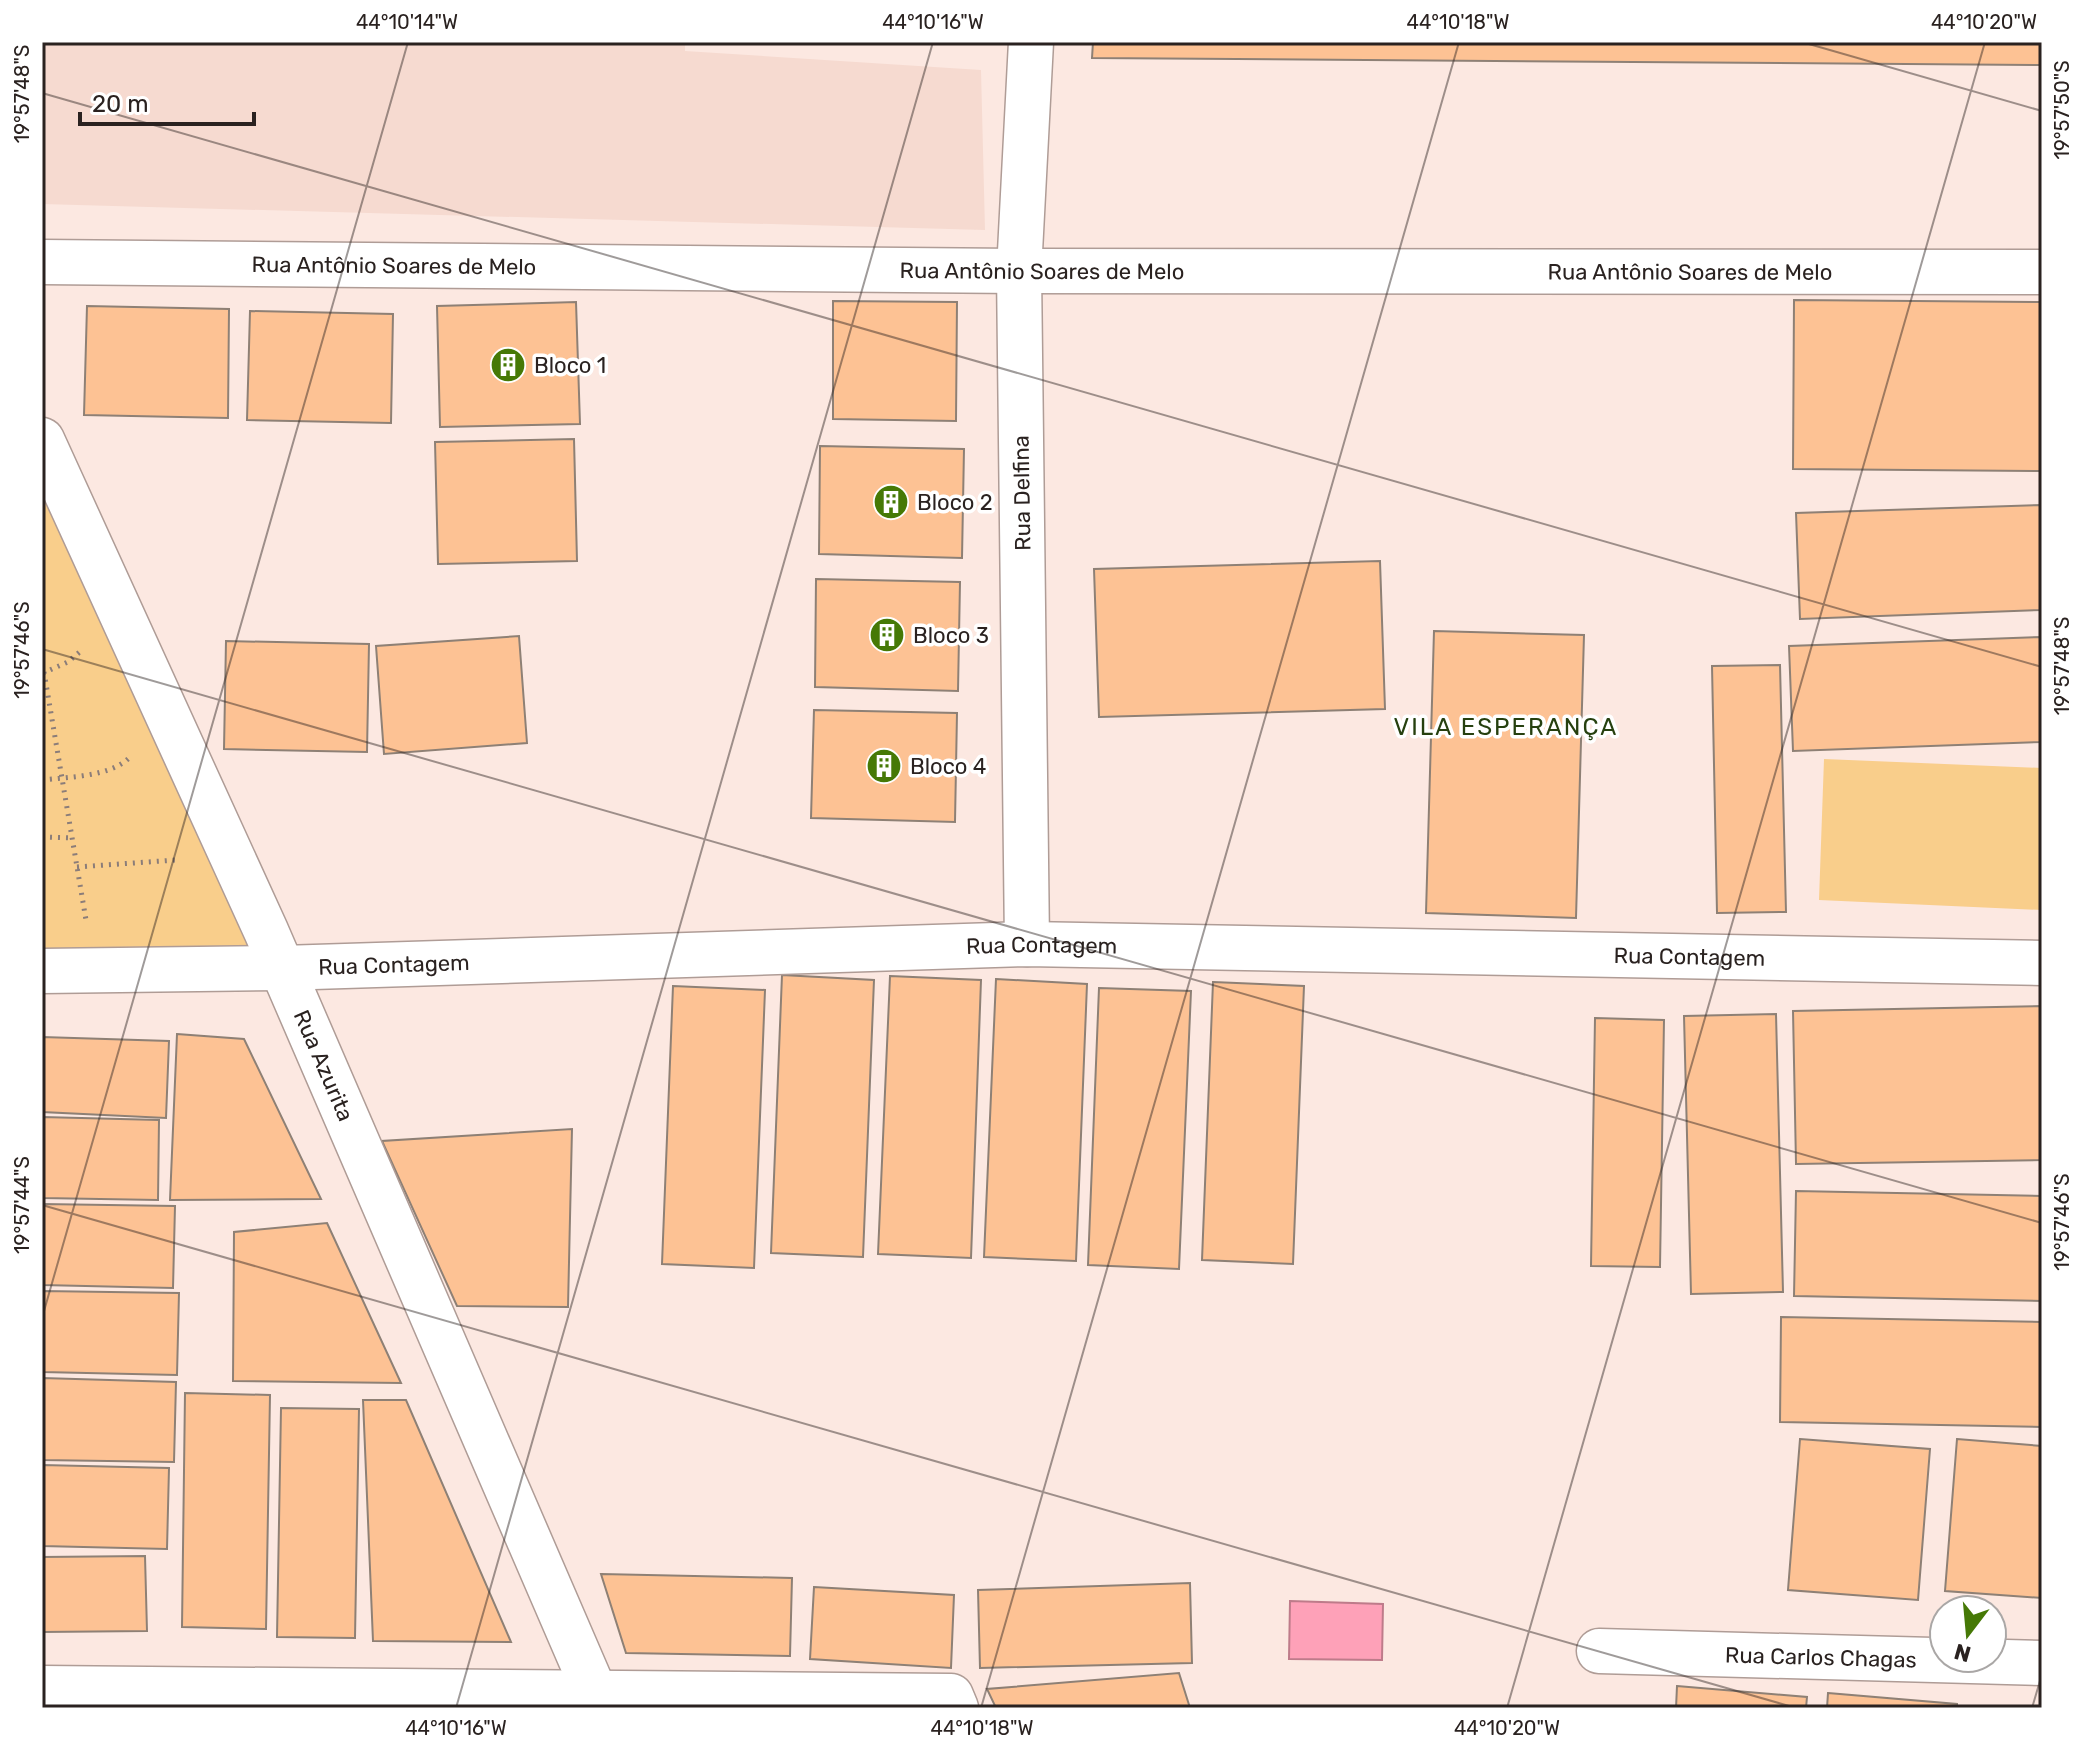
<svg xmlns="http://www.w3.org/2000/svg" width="2084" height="1750" viewBox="0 0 2084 1750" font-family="Rubik,sans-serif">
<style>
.built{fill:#f6dad0}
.green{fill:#f9ce8b}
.water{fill:#fea1b8;stroke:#be7b8a;stroke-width:2}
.building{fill:#fdc294;stroke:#8e8075;stroke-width:2}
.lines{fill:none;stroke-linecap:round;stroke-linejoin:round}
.minor-casing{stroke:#af9c96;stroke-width:47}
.path{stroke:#8b7d79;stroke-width:5;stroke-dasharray:2 6;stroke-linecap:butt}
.minor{stroke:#fff;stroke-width:44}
.ticks{fill:none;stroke:#2a2220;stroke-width:2;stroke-opacity:0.45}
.labels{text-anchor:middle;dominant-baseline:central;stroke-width:7;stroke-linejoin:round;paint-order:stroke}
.street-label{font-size:22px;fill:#2a2220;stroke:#fff}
.poi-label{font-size:22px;fill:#2a2220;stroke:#fff;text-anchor:start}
.neighbourhood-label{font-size:24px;letter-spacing:2px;fill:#26400f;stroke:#fff}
.neatline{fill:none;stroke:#2a2220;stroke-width:3}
.ticks-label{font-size:20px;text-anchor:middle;fill:#2a2220}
</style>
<rect width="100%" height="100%" fill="#fce8e1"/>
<!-- built -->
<path class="built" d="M 42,42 L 685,42 L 685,51 L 981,70 L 985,230 L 42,204 Z"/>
<!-- green -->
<path class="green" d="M 42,483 L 261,959 L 42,953 Z
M 1824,759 L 2042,768 L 2042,910 L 1819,900 Z"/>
<!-- water -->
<path class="water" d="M 1290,1601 L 1383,1604 L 1382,1660 L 1289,1659 Z"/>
<!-- building -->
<path class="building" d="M 1093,42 L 2042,42 L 2042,65 L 1092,58 Z
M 1794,300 L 2042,302 L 2042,471 L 1793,469 Z
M 833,301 L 957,302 L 956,421 L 833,419 Z
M 576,302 L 580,424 L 440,427 L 437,306 Z
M 87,306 L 229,309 L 228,418 L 84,415 Z
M 250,311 L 393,314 L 391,423 L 247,420 Z
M 574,439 L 577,561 L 438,564 L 435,442 Z
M 820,446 L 964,449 L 962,558 L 819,554 Z
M 2042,505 L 2042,610 L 1800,619 L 1796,513 Z
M 1380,561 L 1385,709 L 1099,717 L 1094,569 Z
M 816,579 L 960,582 L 958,691 L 815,687 Z
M 1434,631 L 1584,635 L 1576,918 L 1426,913 Z
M 519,636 L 527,743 L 384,754 L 376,646 Z
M 2042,637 L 2042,742 L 1793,751 L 1789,646 Z
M 226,641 L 369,644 L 367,752 L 224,749 Z
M 1780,665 L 1786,912 L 1717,913 L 1712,666 Z
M 814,710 L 957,713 L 955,822 L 811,818 Z
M 782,975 L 874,980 L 863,1257 L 771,1253 Z
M 890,976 L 981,980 L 971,1258 L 878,1254 Z
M 996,979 L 1087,984 L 1076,1261 L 984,1257 Z
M 1213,982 L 1304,986 L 1293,1264 L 1202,1260 Z
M 673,986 L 765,990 L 754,1268 L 662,1264 Z
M 1099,988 L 1191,991 L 1179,1269 L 1088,1265 Z
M 2042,1006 L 2042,1160 L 1796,1164 L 1793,1011 Z
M 1776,1014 L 1783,1292 L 1691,1294 L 1684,1016 Z
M 1595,1018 L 1664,1020 L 1660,1267 L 1591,1266 Z
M 177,1034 L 244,1039 L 321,1199 L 170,1200 Z
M 42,1037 L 169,1041 L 166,1118 L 42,1112 Z
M 42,1117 L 159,1120 L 158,1200 L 42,1198 Z
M 572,1129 L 568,1307 L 457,1306 L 382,1141 Z
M 1796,1191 L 2042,1196 L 2042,1301 L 1794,1296 Z
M 42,1204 L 175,1206 L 173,1288 L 42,1285 Z
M 327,1223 L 401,1383 L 233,1381 L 234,1232 Z
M 42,1291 L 179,1293 L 177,1375 L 42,1372 Z
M 1781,1317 L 2042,1322 L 2042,1427 L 1780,1422 Z
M 42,1378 L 176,1382 L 174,1462 L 42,1460 Z
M 185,1393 L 270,1395 L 266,1629 L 182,1627 Z
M 363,1400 L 406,1400 L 511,1642 L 373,1641 Z
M 281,1408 L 359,1409 L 355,1638 L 277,1637 Z
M 1800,1439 L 1930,1449 L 1918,1600 L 1788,1590 Z
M 1957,1439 L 2042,1446 L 2042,1598 L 1945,1591 Z
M 42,1465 L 169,1468 L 167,1549 L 42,1546 Z
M 145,1556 L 147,1631 L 42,1632 L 42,1557 Z
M 601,1574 L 792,1578 L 790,1656 L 626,1653 Z
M 1190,1583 L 1192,1663 L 980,1668 L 978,1590 Z
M 814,1587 L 954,1595 L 951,1668 L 810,1659 Z
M 1179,1673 L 1190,1708 L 996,1708 L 987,1689 Z
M 1677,1686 L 1807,1697 L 1806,1708 L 1676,1708 Z
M 1828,1693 L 1957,1704 L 1957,1708 L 1827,1708 Z"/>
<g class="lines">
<defs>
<g id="minor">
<path id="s1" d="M 42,262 L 1019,271 L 2042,272"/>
<path id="s2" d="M 42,440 L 266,931 L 596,1695"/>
<path d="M 1027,944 L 1019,271 L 1031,42"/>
<path id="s3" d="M 42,971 L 282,968 L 1027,944 L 2042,963"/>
<path id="s4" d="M 1599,1651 L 2042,1663"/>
<path d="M 42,1688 L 951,1696 L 956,1708"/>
</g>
</defs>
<!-- minor casing -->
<use href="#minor" class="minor-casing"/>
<!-- path -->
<path class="path" d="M 44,672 L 86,920
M 43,673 L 68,662 L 82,650
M 42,780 C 68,777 109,777 129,758
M 42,837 L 72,838
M 77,867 L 176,860"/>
<!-- minor -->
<use href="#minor" class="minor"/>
</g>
<!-- ticks -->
<path class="ticks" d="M 1802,42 L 2042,111M 42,93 L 2042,667M 42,649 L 2042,1223M 42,1205 L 1796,1708M 42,1318 L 408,42M 456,1708 L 933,42M 981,1708 L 1459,42M 1507,1708 L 1985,42M 2032,1708 L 2042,1674"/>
<!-- icons -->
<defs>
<symbol id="building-disc" viewBox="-11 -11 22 22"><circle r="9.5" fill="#467906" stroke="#fff"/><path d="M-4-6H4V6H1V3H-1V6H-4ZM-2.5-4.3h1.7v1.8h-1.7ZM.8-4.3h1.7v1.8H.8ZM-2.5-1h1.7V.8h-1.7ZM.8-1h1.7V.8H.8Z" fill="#fff"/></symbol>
</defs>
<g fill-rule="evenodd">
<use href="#building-disc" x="488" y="345" width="40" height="40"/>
<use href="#building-disc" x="871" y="482" width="40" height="40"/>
<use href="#building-disc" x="867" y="615" width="40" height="40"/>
<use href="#building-disc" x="864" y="746" width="40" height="40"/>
</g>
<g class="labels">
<!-- street labels -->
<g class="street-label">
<text stroke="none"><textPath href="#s1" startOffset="352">Rua Antônio Soares de Melo</textPath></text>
<text stroke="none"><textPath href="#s1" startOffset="1000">Rua Antônio Soares de Melo</textPath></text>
<text stroke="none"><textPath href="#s1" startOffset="1648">Rua Antônio Soares de Melo</textPath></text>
<text transform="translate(1022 493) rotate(-91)">Rua Delfina</text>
<text stroke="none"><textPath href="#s3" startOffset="1000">Rua Contagem</textPath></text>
<text stroke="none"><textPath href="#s3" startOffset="1648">Rua Contagem</textPath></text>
<text stroke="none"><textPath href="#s3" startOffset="352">Rua Contagem</textPath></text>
<text stroke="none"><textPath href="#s2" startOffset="686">Rua Azurita</textPath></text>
<text stroke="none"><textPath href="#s4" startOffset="222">Rua Carlos Chagas</textPath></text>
</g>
<!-- poi labels -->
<g class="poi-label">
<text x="534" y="365">Bloco 1</text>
<text x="917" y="502">Bloco 2</text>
<text x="913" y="635">Bloco 3</text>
<text x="910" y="766">Bloco 4</text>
</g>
<!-- neighbourhood labels -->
<g class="neighbourhood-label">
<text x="1506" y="727">VILA ESPERANÇA</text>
</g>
</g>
<!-- border -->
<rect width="2084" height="1750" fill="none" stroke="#ffffff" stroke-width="88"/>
<!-- north arrow -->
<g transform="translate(1968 1634) rotate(196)"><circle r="38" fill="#ffffff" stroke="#aaa7a6" stroke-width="2"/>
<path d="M0-6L14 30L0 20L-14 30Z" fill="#467906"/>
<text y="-12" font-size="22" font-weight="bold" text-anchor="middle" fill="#2a2220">N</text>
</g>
<!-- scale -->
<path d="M80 112v12h174v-12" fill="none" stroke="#2a2220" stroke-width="4"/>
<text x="92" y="112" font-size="24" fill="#2a2220" stroke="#ffffff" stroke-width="6" paint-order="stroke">20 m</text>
<rect x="44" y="44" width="1996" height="1662" class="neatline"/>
<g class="ticks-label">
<text x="407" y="29">44°10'14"W</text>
<text x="933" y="29">44°10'16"W</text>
<text x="1458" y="29">44°10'18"W</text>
<text x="1984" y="29">44°10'20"W</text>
<text transform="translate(22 94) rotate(-90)" y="7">19°57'48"S</text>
<text transform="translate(2062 110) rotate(-90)" y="7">19°57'50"S</text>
<text transform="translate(22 650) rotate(-90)" y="7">19°57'46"S</text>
<text transform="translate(2062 666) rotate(-90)" y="7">19°57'48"S</text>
<text transform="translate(22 1205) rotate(-90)" y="7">19°57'44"S</text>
<text transform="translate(2062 1222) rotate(-90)" y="7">19°57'46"S</text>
<text x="456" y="1735">44°10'16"W</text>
<text x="982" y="1735">44°10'18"W</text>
<text x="1507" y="1735">44°10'20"W</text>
</g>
</svg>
